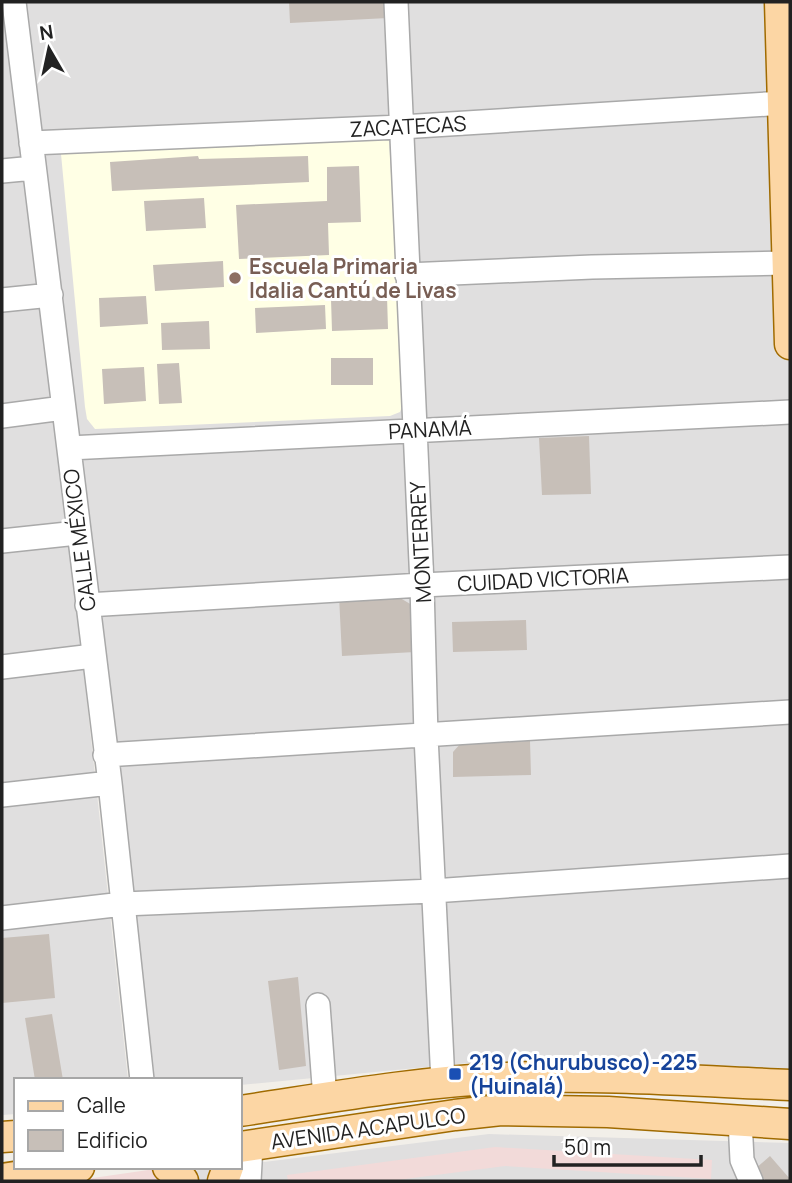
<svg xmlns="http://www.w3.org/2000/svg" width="792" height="1183" viewBox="0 0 792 1183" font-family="Manrope,sans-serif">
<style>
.residential{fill:#e0dfdf}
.commercial{fill:#f2dad9}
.education{fill:#ffffe5}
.building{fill:#c7bfb8}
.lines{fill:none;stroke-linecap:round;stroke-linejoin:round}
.minor-casing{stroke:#a9a9a9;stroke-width:26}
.major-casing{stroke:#a06b00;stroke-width:33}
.minor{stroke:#fff;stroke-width:23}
.major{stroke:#fcd6a4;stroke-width:30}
.education-dot{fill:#8d6e63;stroke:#fff;stroke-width:2.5}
.transit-dot{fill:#1a4fb4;stroke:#fff;stroke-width:2.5}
.labels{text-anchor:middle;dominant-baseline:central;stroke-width:6;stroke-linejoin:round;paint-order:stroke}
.street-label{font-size:21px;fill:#222;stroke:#fff}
.education-label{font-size:21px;font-weight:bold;fill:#785e54;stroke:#fff;text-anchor:start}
.transit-label{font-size:21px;font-weight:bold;fill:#164399;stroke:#fff;text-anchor:start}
</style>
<rect width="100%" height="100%" fill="#f2efe9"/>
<!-- residential -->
<path class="residential" d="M 2,2 L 790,2 L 790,1070 L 468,1063 L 240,1085 L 240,1080 L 147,1080 L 75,591 L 128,1080 L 16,1080 L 16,1114 L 2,1115 Z
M 489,1134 L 790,1143 L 790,1181 L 111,1181 Z"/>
<!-- commercial -->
<path class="commercial" d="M 495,1147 L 712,1160 L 711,1179 L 505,1166 L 390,1181 L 288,1181 L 287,1175 Z
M 169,1167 L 174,1181 L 72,1181 Z"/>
<!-- education -->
<path class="education" d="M 389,140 L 404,401 L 400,412 L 390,416 L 95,429 L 87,419 L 85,407 L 61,154 Z"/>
<!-- building -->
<path class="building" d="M 289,2 L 387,2 L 388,18 L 290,23 Z
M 198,156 L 199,159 L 308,156 L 309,182 L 112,191 L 110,162 Z
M 359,166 L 361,222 L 328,223 L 329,255 L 239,259 L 236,205 L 327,201 L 327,167 Z
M 204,198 L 206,228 L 146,231 L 144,201 Z
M 223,261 L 224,287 L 155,291 L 153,265 Z
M 146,296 L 148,324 L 100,327 L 99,298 Z
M 387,296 L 388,329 L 332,331 L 331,299 Z
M 325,305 L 326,329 L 256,333 L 255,308 Z
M 209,321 L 210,349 L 162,350 L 161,323 Z
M 331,358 L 373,358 L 373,385 L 331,385 Z
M 179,363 L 182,403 L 159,404 L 157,364 Z
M 144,367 L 146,401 L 104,404 L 102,369 Z
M 589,436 L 591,494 L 542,495 L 539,438 Z
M 395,595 L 412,605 L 415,652 L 342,656 L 339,596 Z
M 526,620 L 527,650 L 453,652 L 452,622 Z
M 530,741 L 531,775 L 453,777 L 453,752 L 461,743 Z
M 49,934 L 55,998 L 2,1003 L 2,938 Z
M 298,977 L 306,1066 L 279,1070 L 268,981 Z
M 52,1014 L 63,1080 L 35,1080 L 25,1018 Z
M 770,1156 L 790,1179 L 790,1181 L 766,1181 L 755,1169 Z"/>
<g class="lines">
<defs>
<path id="minor" d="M 14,2 L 110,783 L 142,1080
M 396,2 L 422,585 L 426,736 L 443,1082
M 31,143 L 401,127 L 784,103
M 2,171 L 34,168
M 407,275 L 592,267 L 788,263
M 2,300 L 51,295
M 2,416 L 63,408
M 69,448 L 790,412
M 2,541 L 77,533
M 87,605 L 422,585 L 790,567
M 2,667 L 93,656
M 105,755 L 790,712
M 2,795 L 110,783
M 2,918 L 123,904 L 433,891 L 790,866
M 318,1005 L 325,1099
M 740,1120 L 742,1160 L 751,1181
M 249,1181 L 251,1145"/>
<path id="major" d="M 780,2 L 790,344
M 240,1111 C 327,1098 415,1082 503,1078 C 599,1074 695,1081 790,1085
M 2,1137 L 16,1136
M 240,1147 L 455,1115 L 501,1110 L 608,1112 L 790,1124
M 168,1167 L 176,1172 L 183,1181
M 2,1179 L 79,1167
M 223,1181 L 228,1167"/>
</defs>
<!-- minor casing -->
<use href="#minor" class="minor-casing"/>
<!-- major casing -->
<use href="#major" class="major-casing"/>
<!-- minor -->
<use href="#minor" class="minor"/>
<!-- major -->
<use href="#major" class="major"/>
</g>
<!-- markers -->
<circle class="education-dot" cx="235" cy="278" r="7"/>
<rect class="transit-dot" x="448" y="1067" width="14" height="14" rx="3.5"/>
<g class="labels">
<!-- street labels -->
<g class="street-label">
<text transform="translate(408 126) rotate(-3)">ZACATECAS</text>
<text transform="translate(430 429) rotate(-3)">PANAMÁ</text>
<text transform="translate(79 540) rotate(-97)">CALLE MÉXICO</text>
<text transform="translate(420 542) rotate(-93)">MONTERREY</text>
<text transform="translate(543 579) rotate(-3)">CUIDAD VICTORIA</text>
<text transform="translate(368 1128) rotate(-8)">AVENIDA ACAPULCO</text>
</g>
<!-- education labels -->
<g class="education-label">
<text x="249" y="266">Escuela Primaria<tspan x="249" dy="24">Idalia Cantú de Livas</tspan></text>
</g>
<!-- transit labels -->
<g class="transit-label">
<text x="469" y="1062">219 (Churubusco)-225<tspan x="469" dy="24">(Huinalá)</tspan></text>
</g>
</g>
<!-- border -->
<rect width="792" height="1183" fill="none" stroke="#222222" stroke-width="7"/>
<!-- legend -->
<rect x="14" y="1078" width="228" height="91" fill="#ffffff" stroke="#a7a7a7" stroke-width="2"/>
<rect x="28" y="1101" width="35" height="10" fill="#fcd6a4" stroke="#a7a7a7" stroke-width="2"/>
<text x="77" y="1113" font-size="21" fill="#222222">Calle</text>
<rect x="28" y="1130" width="35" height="21" fill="#c7bfb8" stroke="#a7a7a7" stroke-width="2"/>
<text x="77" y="1148" font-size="21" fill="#222222">Edificio</text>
<!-- north arrow -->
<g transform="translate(49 49) rotate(351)" stroke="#ffffff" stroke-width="5" paint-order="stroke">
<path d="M0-5L12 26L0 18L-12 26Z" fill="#222222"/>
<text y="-10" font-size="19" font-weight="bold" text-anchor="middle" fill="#222222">N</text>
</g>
<!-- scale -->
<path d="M554 1155v10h147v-10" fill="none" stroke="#222222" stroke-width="3.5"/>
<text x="564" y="1155" font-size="21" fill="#222222" stroke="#ffffff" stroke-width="5" paint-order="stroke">50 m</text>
</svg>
